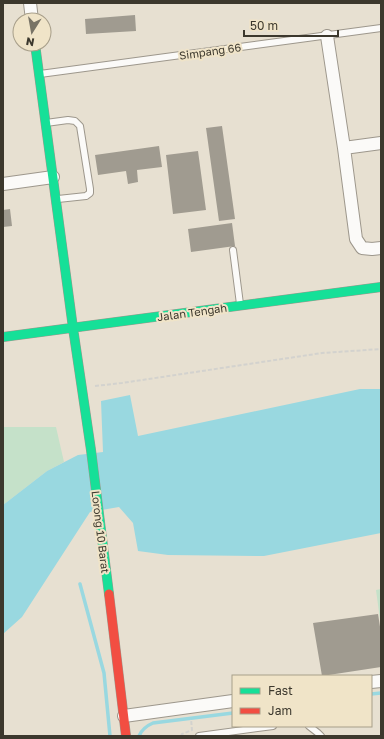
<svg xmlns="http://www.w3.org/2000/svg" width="384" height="739" viewBox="0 0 384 739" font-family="'Golos Text',sans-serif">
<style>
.green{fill:#c5e1c9}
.water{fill:#99d8e0}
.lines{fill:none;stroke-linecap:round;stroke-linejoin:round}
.stream{stroke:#99d8e0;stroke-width:3.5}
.building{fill:#a09b90}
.lane-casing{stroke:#9d978c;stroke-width:8}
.street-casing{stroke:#9d978c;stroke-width:14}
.fast-casing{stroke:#9d978c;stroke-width:10}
.jam-casing{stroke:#9d978c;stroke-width:10}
.path{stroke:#d3d2ce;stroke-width:2;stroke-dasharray:4 2;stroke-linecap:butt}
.lane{stroke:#fbfaf8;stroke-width:6}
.street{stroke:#fbfaf8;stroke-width:12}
.fast{stroke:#16e098;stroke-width:9}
.jam{stroke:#f24e42;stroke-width:9}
.labels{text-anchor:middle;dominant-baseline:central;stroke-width:4;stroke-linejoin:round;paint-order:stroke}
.street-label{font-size:11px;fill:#3c382d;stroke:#f0e4c8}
</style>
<rect width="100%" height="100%" fill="#e7e0d1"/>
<!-- green -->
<path class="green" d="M 3,427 L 56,427 L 64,462 L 47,471 L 3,505 Z
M 381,589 L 381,627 L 376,590 Z"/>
<!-- water -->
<path class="water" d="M 360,389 L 381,389 L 381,533 L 264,556 L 168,555 L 138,551 L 133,523 L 119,507 L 90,512 L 22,617 L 3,634 L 3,505 L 47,471 L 78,455 L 103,452 L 101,401 L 130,395 L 138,436 Z"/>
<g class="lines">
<!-- stream -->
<path class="stream" d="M 80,584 L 104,673 L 110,736
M 371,694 L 381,693
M 139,736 C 142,729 146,726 153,723 L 233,713"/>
</g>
<!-- building -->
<path class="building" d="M 135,15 L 136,31 L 86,34 L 85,19 Z
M 222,126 L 235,219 L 219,221 L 206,128 Z
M 159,146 L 162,167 L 137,170 L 138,182 L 128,184 L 126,171 L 98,175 L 95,155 Z
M 198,151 L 206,210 L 173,214 L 166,155 Z
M 10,209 L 12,226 L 3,227 L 3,210 Z
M 232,223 L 235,246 L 191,252 L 188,229 Z
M 378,614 L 381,633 L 381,667 L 322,676 L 313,623 Z"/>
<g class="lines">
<defs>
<path id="lane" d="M 40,74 L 381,28
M 46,123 L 68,120 L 75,121 L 80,126 L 90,189 L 90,193 L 86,196 L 58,199
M 233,250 L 240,304
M 309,726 L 318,733 L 321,736
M 199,736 L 273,726"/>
<path id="street" d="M 30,3 L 32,20
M 327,36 L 344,148 L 356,239 L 362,248 L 372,249 L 381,248
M 344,148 L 381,143
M 3,184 L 53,177
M 371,682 L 381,681
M 124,716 L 233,701"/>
<path id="fast" d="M 35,44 L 73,328 L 91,450 L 109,594
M 3,337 L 381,287"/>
<path id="jam" d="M 109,594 L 126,736"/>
</defs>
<!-- lane casing -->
<use href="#lane" class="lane-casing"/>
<!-- street casing -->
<use href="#street" class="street-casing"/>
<!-- fast casing -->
<use href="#fast" class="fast-casing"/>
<!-- jam casing -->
<use href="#jam" class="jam-casing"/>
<!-- path -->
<path class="path" d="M 95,386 L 122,383 L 322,353 L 381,349
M 181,736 L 182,734 L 192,730 L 191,719"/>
<!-- lane -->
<use href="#lane" class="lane"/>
<!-- street -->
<use href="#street" class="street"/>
<!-- fast -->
<use href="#fast" class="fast"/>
<!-- jam -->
<use href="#jam" class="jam"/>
</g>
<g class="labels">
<!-- street labels -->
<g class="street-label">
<text transform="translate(210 51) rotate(-8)">Simpang 66</text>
<text transform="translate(192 312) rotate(-8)">Jalan Tengah</text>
<text transform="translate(101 532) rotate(83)">Lorong 10 Barat</text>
</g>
</g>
<!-- border -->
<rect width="384" height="739" fill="none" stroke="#3c382d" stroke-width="8"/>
<!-- legend -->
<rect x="232" y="675" width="140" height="52" fill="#f0e4c8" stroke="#a89f8a"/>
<rect x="240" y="688" width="20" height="6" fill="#16e098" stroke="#a89f8a"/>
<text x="268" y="695" font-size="12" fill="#3c382d">Fast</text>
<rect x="240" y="708" width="20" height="6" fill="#f24e42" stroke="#a89f8a"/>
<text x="268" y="715" font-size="12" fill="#3c382d">Jam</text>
<!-- north arrow -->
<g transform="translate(32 32) rotate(191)"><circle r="19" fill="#f0e4c8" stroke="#a89f8a"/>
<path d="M0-3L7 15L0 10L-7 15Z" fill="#787366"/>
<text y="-6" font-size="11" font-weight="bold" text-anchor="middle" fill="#3c382d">N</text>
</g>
<!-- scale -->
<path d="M244 30v6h94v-6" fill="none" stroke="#3c382d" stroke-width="2"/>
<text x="250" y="30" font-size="12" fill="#3c382d" stroke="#f0e4c8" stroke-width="3" paint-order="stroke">50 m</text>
</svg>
